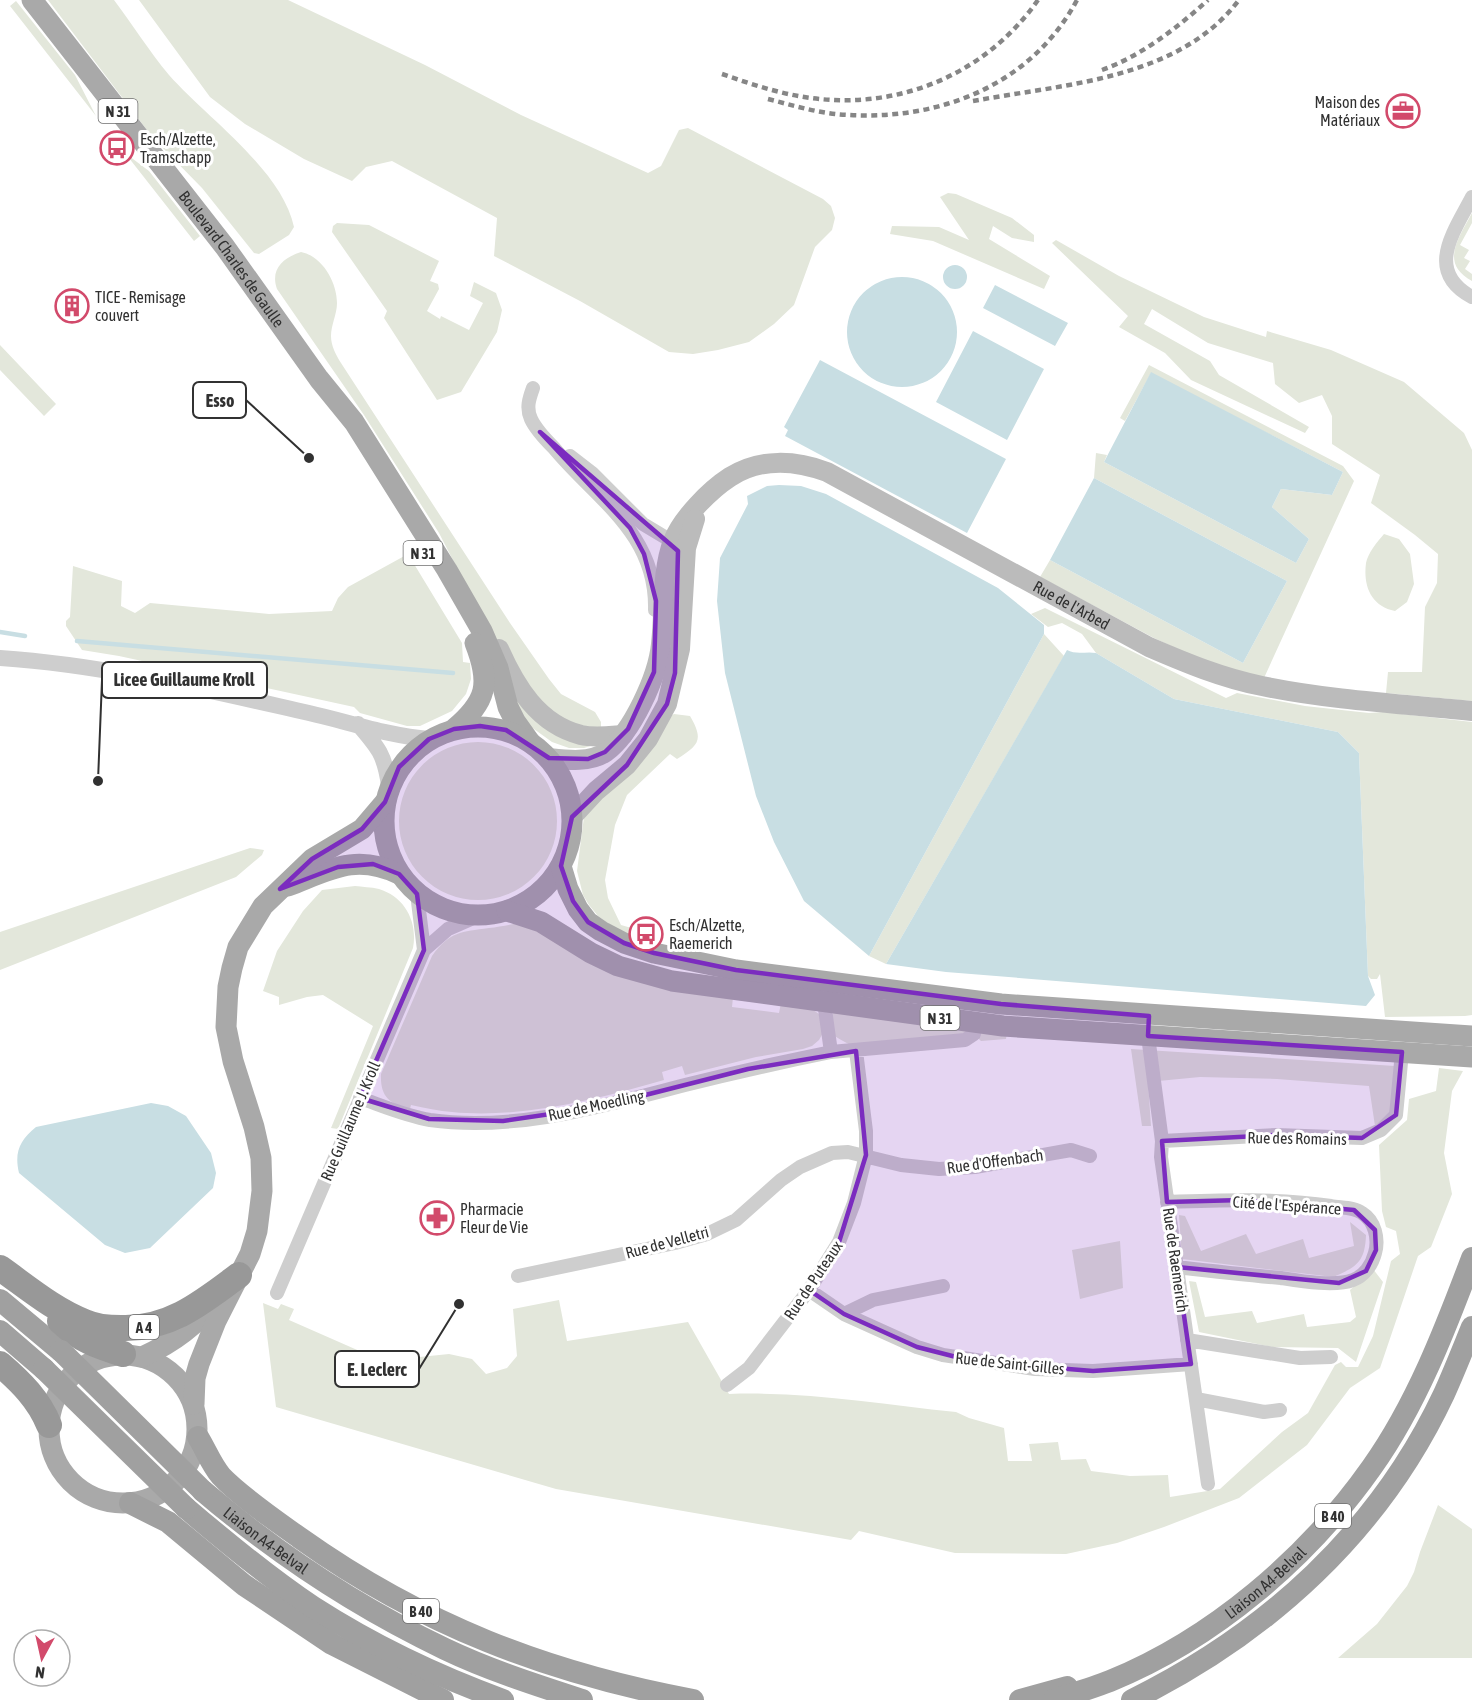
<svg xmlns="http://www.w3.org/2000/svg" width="1472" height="1700" viewBox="0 0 1472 1700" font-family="'Asap Condensed',sans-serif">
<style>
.green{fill:#e3e7db}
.water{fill:#c8dee3}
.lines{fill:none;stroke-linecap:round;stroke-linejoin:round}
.stream{stroke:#c8dee3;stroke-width:4.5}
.minor{stroke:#cecece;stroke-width:14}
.tertiary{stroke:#cecece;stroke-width:16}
.secondary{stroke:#bbb;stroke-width:20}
.primary{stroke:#a9a9a9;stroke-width:21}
.trunk{stroke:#a0a0a0;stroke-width:22}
.motorway{stroke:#989898;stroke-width:26}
.rail{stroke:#868686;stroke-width:4.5;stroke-dasharray:6 4.5;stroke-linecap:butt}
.trunk-bridge{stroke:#a0a0a0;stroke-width:22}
.marked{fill:#7b2cbf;fill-opacity:0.2;stroke:#7b2cbf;stroke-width:4.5;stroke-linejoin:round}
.labels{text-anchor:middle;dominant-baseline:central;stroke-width:6;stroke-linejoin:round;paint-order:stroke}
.shield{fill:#fff;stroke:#6f6f6f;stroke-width:1.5}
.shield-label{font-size:15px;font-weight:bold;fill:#313131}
.poi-label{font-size:16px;fill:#313131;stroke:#fff;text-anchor:start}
.street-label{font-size:16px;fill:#313131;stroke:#fff}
.leader{fill:none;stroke:#313131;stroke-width:2}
.callout-dot{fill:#313131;stroke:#fff;stroke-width:2}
.callout{fill:#fff;stroke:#313131;stroke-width:2}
.callout-label{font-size:18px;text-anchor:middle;font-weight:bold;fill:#313131}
</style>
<rect width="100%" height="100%" fill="#fff"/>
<!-- green -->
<path class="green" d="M 48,0 L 114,0 C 133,25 149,51 169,75 C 207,118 282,170 294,227 L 289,235 L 259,254 L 254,253 L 202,188 L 153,138 Z
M 139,0 L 288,0 L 425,65 L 521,115 L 648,173 L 661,166 L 679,130 L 688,128 L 823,199 L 831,206 L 835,218 L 832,230 L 815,247 L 794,305 L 774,324 L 749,342 L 718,350 L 693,354 L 669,352 L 580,301 L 494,256 L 497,218 L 392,161 L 366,167 L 352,181 L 304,159 L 245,124 L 210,97 Z
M 16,1 L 75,75 L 96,116 L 10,6 Z
M 125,153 L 149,171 L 200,236 L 194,241 Z
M 948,193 L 956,194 L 1012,218 L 1034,235 L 1034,242 L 1012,238 L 993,226 L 989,239 L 1050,276 L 1044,289 L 933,241 L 890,234 L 892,226 L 939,227 L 969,240 L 940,197 Z
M 1472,213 L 1472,223 L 1460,245 L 1469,250 L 1464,258 L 1470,261 L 1465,269 L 1472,274 L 1472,281 C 1439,263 1459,238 1472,213 Z
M 337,223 L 369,225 L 439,261 L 430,281 L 438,284 L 439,289 L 427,311 L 440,319 L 441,316 L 469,330 L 483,303 L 470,296 L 474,282 L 496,293 L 502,310 L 497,332 L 461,392 L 437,400 L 384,318 L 387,311 L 332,232 L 333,226 Z
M 1056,240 L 1119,276 L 1204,317 L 1266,337 L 1267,331 L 1331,350 L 1404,382 L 1464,433 L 1472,450 L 1472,701 L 1386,693 L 1388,672 L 1422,672 L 1425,607 L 1437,583 L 1438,554 L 1415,535 L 1371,503 L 1380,475 L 1332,444 L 1332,416 L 1322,395 L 1299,403 L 1275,384 L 1273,363 L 1208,343 L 1152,309 L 1144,324 L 1210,361 L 1219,375 L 1309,427 L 1305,433 L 1191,380 L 1165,353 L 1119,327 L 1128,316 L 1052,243 Z
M 301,252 C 322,256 337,282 337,303 C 337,314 331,325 331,336 C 331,346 336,355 341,363 L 510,623 L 549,679 L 561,694 L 595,712 L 601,722 L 601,736 L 597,744 L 584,748 L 569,748 L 552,742 L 520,719 L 472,597 L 439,533 L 364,415 L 277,289 C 270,269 283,258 301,252 Z
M 0,345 L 56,404 L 44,416 L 0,370 Z
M 1149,365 L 1343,466 L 1354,481 L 1264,678 L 1201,660 L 1154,638 L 1040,577 L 1050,560 L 1243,663 L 1287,581 L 1094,478 L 1096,453 L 1107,455 L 1104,462 L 1296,563 L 1309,539 L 1272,507 L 1281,489 L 1332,495 L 1343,472 L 1151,373 L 1125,421 L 1120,418 Z
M 1384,534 L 1399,539 L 1410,554 L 1414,584 L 1407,602 L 1395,611 C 1371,606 1363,586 1366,563 C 1368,553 1377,542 1384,534 Z
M 408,554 L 462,643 L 463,662 L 470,663 L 471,679 L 466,694 L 452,711 L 420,726 L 407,726 L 360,713 L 354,707 L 119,656 L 82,650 L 66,626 L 66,621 L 70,617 L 73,566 L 122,581 L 121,606 L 135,613 L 150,603 L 269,614 L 332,611 L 338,598 L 348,587 Z
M 1045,608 L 1226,698 L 1237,693 L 1305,706 L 1369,713 L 1384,712 L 1472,722 L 1472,1015 L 1465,1016 L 1385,1017 L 1380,974 L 1377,979 L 1371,979 L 1368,976 L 1359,753 L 1338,732 L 1174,699 L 1096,653 L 1082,634 L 1062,623 L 1048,627 L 1031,614 Z
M 1044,634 L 1064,656 L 886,964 L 869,956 Z
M 674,714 L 690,716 C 704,740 699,745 677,759 L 670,754 L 627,795 L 615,825 L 605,880 L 608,898 L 621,925 L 649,933 L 646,940 L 619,931 L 598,916 L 589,905 L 583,895 L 577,871 L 584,817 L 662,721 Z
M399 821a79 79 0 1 1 158 0a79 79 0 1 1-158 0Z
M 250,848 L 264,850 L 262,855 L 236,877 L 0,970 L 0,932 Z
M 355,886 C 362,887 371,887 379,889 C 405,897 418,922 413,948 L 338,1129 L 331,1128 L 373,1026 L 323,995 L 307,997 L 279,1005 L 279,997 L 263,991 L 277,951 L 303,911 L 322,890 Z
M 522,923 L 733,997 L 732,1007 L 779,1013 L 781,1003 L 809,1007 L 826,1019 L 836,1011 L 1007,1032 L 1006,1039 L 981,1041 L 974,1034 L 855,1046 C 843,1043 836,1035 824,1031 L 819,1040 L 812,1046 L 803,1049 L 756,1057 L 685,1075 L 682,1066 L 662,1072 L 664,1080 C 597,1099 522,1119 452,1112 C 439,1111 425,1108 411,1105 L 410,1109 C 389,1104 380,1096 381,1074 L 432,956 C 450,931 461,932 489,928 C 500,927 511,924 522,923 Z
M 1131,1049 L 1395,1066 L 1392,1114 L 1378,1126 L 1375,1126 L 1369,1086 L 1277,1079 L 1200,1077 L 1148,1082 L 1151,1126 L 1142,1126 Z
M 1439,1068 L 1463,1071 L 1452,1091 L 1444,1153 L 1452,1194 L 1431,1247 L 1418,1256 L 1380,1368 L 1350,1388 L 1307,1445 L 1239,1498 L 1164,1527 L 1117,1543 L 1066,1554 L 955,1553 L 859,1531 L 851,1540 L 556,1489 L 276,1407 L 263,1303 L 278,1309 L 281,1304 L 294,1309 L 289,1320 L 380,1360 L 385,1350 L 410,1358 L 449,1354 L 472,1359 L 486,1374 L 507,1368 L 517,1356 L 513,1309 L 559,1300 L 567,1341 L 688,1322 L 729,1394 C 805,1391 880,1404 956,1412 L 969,1418 L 1004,1428 L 1008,1461 L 1032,1461 L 1029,1444 L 1058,1442 L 1061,1460 L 1086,1459 L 1091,1471 L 1130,1476 L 1168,1475 L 1170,1497 L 1220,1489 L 1282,1432 L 1308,1413 L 1335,1365 L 1341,1362 L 1346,1367 L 1358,1367 L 1373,1336 L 1391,1261 L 1400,1254 L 1396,1231 L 1386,1227 L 1382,1211 L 1379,1145 L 1407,1120 L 1409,1099 L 1436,1091 Z
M 1179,1215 L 1185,1216 L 1201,1251 L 1246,1234 L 1256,1254 L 1303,1239 L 1309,1258 L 1354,1246 L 1350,1222 L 1366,1235 C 1365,1262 1357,1267 1333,1277 L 1182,1259 Z
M 1120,1241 L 1123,1288 L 1080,1299 L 1072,1250 Z
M 1373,1269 L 1383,1282 L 1356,1362 L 1338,1348 L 1272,1347 L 1199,1332 L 1189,1281 L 1196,1282 L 1205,1317 L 1252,1311 L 1257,1323 L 1304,1314 L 1307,1327 L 1350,1322 L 1356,1317 L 1350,1290 Z
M 1438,1505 L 1472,1529 L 1472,1658 L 1338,1658 L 1377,1624 L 1407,1586 L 1414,1572 L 1420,1552 Z"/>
<!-- water -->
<path class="water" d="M943 277a12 12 0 1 1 24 0a12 12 0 1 1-24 0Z
M847 332a55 55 0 1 1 110 0a55 55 0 1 1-110 0Z
M 995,285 L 1068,323 L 1055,346 L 983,308 Z
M 973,331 L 1044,369 L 1007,440 L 936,402 Z
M 820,360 L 1006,459 L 967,533 L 785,436 L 788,430 L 784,427 Z
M 1151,372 L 1343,472 L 1332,495 L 1281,489 L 1272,507 L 1309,539 L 1296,563 L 1104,462 Z
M 1094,478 L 1287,581 L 1243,663 L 1050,560 Z
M 779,485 L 801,486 L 826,494 L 998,588 L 1044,625 L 1044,634 L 869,956 L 804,901 L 774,842 L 756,796 L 725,673 L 717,601 L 720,558 L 748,504 L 747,496 L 767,486 Z
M 1067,650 C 1076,655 1087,651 1096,653 L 1174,699 L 1338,732 L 1359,753 L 1368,976 L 1375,995 L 1366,1006 L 946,972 L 886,964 Z
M 151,1103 L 168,1106 L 186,1116 L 211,1153 L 216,1173 L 213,1188 L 150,1248 L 125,1253 L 105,1245 L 19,1173 C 14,1152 20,1140 36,1127 Z"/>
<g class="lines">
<!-- stream -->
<path class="stream" d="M 0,632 L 25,636
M 77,641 L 453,673"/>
<!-- minor -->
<path class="minor" d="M 1472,197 C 1454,232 1424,271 1472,297
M 533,388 C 529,399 526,408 531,419 C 536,430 546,440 554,448 C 596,499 657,533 655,610
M 570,456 L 592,473 L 643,524 L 673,542 L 677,548
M 417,894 L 424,950
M 824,1002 L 831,1052 L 965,1040 L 974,1034 L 976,1023
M 1148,1036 L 1162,1141 L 1161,1157 L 1208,1484
M 360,1098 C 383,1106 406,1116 430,1120 C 515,1132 603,1106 685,1085 C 733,1073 782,1062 831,1052
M 1162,1141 L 1276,1135 L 1362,1138 L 1381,1130 L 1396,1115 L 1402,1052
M 1167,1202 C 1222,1200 1277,1198 1331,1206 C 1340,1208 1354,1207 1362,1213 C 1375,1221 1379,1239 1375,1253 C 1372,1265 1364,1276 1353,1280 C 1335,1287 1300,1281 1281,1278 C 1246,1275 1211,1271 1177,1267
M 518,1276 L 675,1243 L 707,1234 L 736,1220 L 781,1180 L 800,1167 L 832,1153 L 848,1152 L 901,1165 L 939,1169 L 975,1167 L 1071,1150 L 1090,1156
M 809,1290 L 844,1314 L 917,1347 L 943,1355 L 1035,1369 L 1093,1371 L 1191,1364
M 277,1293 L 424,950 L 448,929 L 480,915
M 844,1314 L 873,1300 L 943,1286
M 1187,1340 L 1300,1358 L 1331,1357
M 727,1385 L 749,1368 L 809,1290 L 839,1242 L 854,1203 L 866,1155 L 866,1131 L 856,1051
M 1196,1399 L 1264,1412 L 1280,1410"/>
<!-- tertiary -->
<path class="tertiary" d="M 0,658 C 105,665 207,690 309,713 C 349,722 389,736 429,739
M 358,724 C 378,747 385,755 389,786"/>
<!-- secondary -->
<g class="secondary">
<path d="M 499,649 C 516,687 538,724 581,735 C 594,738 609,736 623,735"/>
<path id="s1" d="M 549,758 C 567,760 590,763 606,752 C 632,733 658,676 661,644 C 665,610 661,573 673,541 C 682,518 710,490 730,477 C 760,458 795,460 827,472 L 1149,647 C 1186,663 1222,678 1262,686 C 1330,700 1402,704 1472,711"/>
<path d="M 572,817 L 596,791 L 627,765 L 648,739 L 667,704 L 680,649 L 686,548 L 695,519"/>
</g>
<!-- primary -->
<g class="primary">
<path id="s2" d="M 32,0 L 225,247 L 319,379 L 354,422 L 447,570 L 482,631 L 498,668 L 508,707 L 515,721 L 530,742"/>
<circle cx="478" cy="821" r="94"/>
<path d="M 454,729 C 487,701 491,684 475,643"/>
<path d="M 561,866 L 568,889 L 578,909 L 588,922 L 601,931 L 624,943 L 654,953 L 736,970 L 1001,1004 L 1472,1036"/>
<path d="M 288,886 C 330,870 355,853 399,874"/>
<path d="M 507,911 L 541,922 L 591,953 L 618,966 L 672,981 L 1003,1026 L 1472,1057"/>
<circle cx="123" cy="1429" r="74"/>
<path d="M 142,1357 C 175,1342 196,1325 219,1298"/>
<path d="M 194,1404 L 195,1378 L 199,1364 L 216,1321 L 250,1254 L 257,1231 L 262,1191 L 261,1158 L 254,1127 L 233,1061 L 226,1027 L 228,987 L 232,968 L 238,947 L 263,906 L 312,859 L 362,829 L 385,802"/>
</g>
<!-- trunk -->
<g class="trunk">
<path d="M 0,1300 L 61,1351"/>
<path d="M 0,1331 L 44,1369"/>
<path d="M 198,1437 C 206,1450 211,1464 221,1476 C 241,1497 275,1520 300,1538 C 421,1624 547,1673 693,1700"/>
<path id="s3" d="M 203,1491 C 277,1554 357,1607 445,1649 C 489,1670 536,1685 582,1700"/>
<path d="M 130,1503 L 168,1522 L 244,1585 L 332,1644 L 443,1700"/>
<path d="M 186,1508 C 227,1543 268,1577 313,1607 C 372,1645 437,1676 503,1700"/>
<path d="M 1020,1700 L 1067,1687"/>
<path id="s4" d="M 1054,1700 C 1072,1694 1092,1688 1110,1681 C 1213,1639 1308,1558 1372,1467 C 1416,1405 1445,1330 1472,1258"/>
<path d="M 1132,1700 C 1268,1633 1379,1532 1444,1394 C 1454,1372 1463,1349 1472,1327"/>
</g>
<!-- motorway -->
<path class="motorway" d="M 0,1268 C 27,1287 54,1310 85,1322 C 96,1327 110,1328 121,1328 C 169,1330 203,1302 239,1275
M 60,1321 C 80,1340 97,1346 123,1354
M 0,1364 C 21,1382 39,1400 49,1425"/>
<!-- rail -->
<path class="rail" d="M 1102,70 C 1141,56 1177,28 1208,0
M 722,74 C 751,84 780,94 811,98 C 900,110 986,74 1038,0
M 768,99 C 795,106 821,114 849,115 C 942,120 1032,84 1077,0
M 973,101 C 1064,84 1178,80 1239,0"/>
<!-- trunk-bridge -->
<path class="trunk-bridge" d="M 61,1351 L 203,1491
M 44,1369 L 186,1508"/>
</g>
<!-- marked area -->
<path class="marked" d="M 540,432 L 678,551 L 675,673 L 667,704 L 627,765 L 572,817 L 561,866 L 573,901 L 588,922 L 624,943 L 654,953 L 736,970 L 1001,1004 L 1149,1016 L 1148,1036 L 1402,1052 L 1396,1115 L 1362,1138 L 1276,1135 L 1162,1141 L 1167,1202 L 1242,1200 L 1354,1210 L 1375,1230 L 1376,1250 L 1366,1271 L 1339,1283 L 1177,1267 L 1191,1364 L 1093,1371 L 972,1361 L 917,1347 L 844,1314 L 809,1290 L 839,1242 L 866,1155 L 856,1051 L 748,1069 L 598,1107 L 503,1121 L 429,1119 L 360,1098 L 424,950 L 417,894 L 399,874 L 373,864 L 338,867 L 280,889 L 312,859 L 362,829 L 385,802 L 399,767 L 429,739 L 454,729 L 480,726 L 506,730 L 549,758 L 588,759 L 605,752 L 628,729 L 654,672 L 656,601 L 644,554 L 630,528 Z"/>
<!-- icons -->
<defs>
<symbol id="office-ring" viewBox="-11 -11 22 22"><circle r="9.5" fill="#fff" stroke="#d24a6b" stroke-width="1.5"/><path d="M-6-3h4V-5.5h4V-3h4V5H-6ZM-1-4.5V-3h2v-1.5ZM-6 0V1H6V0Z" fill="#d24a6b"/></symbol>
<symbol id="bus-ring" viewBox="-11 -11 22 22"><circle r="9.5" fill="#fff" stroke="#d24a6b" stroke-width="1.5"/><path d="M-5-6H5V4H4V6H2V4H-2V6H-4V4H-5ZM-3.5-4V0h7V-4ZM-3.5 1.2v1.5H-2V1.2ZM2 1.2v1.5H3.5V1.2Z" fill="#d24a6b"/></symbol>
<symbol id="building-ring" viewBox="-11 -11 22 22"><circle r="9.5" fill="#fff" stroke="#d24a6b" stroke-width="1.5"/><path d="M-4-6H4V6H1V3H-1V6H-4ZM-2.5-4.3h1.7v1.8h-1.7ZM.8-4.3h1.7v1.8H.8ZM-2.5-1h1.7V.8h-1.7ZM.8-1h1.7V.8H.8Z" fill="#d24a6b"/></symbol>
<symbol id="pharmacy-ring" viewBox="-11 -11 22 22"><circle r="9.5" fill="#fff" stroke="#d24a6b" stroke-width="1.5"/><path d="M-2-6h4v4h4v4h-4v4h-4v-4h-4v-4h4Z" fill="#d24a6b"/></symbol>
</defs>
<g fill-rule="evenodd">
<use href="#office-ring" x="1384" y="92" width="38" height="38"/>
<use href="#bus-ring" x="98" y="129" width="38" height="38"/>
<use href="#building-ring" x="53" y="287" width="38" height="38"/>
<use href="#bus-ring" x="627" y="915" width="38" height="38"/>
<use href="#pharmacy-ring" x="418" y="1199" width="38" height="38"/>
</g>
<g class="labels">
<!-- shield labels -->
<g class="shield">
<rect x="98.5" y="99" width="39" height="24" rx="4.5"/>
<rect x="403.5" y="541" width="39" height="24" rx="4.5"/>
<rect x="920.5" y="1006" width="39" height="24" rx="4.5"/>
<rect x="129" y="1315" width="30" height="24" rx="4.5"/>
<rect x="1315" y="1504" width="36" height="24" rx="4.5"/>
<rect x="403" y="1599" width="36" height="24" rx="4.5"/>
</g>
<g class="shield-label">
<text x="118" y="111">N 31</text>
<text x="423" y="553">N 31</text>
<text x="940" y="1018">N 31</text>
<text x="144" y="1327">A 4</text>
<text x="1333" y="1516">B 40</text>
<text x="421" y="1611">B 40</text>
</g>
<!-- poi labels -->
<g class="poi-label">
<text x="1380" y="102" text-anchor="end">Maison des<tspan x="1380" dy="18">Matériaux</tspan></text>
<text x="140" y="139">Esch/Alzette,<tspan x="140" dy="18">Tramschapp</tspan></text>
<text x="95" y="297">TICE - Remisage<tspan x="95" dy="18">couvert</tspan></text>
<text x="669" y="925">Esch/Alzette,<tspan x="669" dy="18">Raemerich</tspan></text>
<text x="460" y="1209">Pharmacie<tspan x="460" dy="18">Fleur de Vie</tspan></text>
</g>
<!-- street labels -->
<g class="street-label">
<text stroke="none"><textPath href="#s2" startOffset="327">Boulevard Charles de Gaulle</textPath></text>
<text stroke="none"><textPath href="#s1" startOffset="752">Rue de l'Arbed</textPath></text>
<text transform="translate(596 1105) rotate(-12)">Rue de Moedling</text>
<text transform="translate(350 1121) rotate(-67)">Rue Guillaume J. Kroll</text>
<text transform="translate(1297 1138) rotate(1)">Rue des Romains</text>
<text transform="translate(995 1161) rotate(-8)">Rue d'Offenbach</text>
<text transform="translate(1287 1205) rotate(4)">Cité de l'Espérance</text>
<text transform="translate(667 1242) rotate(-15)">Rue de Velletri</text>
<text transform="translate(1176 1260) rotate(82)">Rue de Raemerich</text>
<text transform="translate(813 1280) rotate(-56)">Rue de Puteaux</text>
<text transform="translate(1010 1363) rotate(6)">Rue de Saint-Gilles</text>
<text stroke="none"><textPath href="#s3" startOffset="80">Liaison A4-Belval</textPath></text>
<text stroke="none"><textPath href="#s4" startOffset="244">Liaison A4-Belval</textPath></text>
</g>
</g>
<!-- callouts -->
<path class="leader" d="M309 458L246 400M98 781L102 680M459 1304L419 1369"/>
<g class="callout-dot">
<circle cx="309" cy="458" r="6"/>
<circle cx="98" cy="781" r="6"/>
<circle cx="459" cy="1304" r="6"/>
</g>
<g class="callout">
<rect x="193" y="382" width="53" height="36" rx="6"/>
<rect x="102" y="662" width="165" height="36" rx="6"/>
<rect x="335" y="1351" width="84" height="36" rx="6"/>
</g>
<g class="callout-label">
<text x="220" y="407">Esso</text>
<text x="184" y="686">Licee Guillaume Kroll</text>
<text x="377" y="1376">E. Leclerc</text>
</g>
<!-- north arrow -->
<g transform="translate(42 1658) rotate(188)"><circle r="28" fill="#ffffff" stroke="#adadad" stroke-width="1.5"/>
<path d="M0-4.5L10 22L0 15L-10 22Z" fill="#d24a6b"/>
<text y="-9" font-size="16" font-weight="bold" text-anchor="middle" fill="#313131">N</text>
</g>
</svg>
